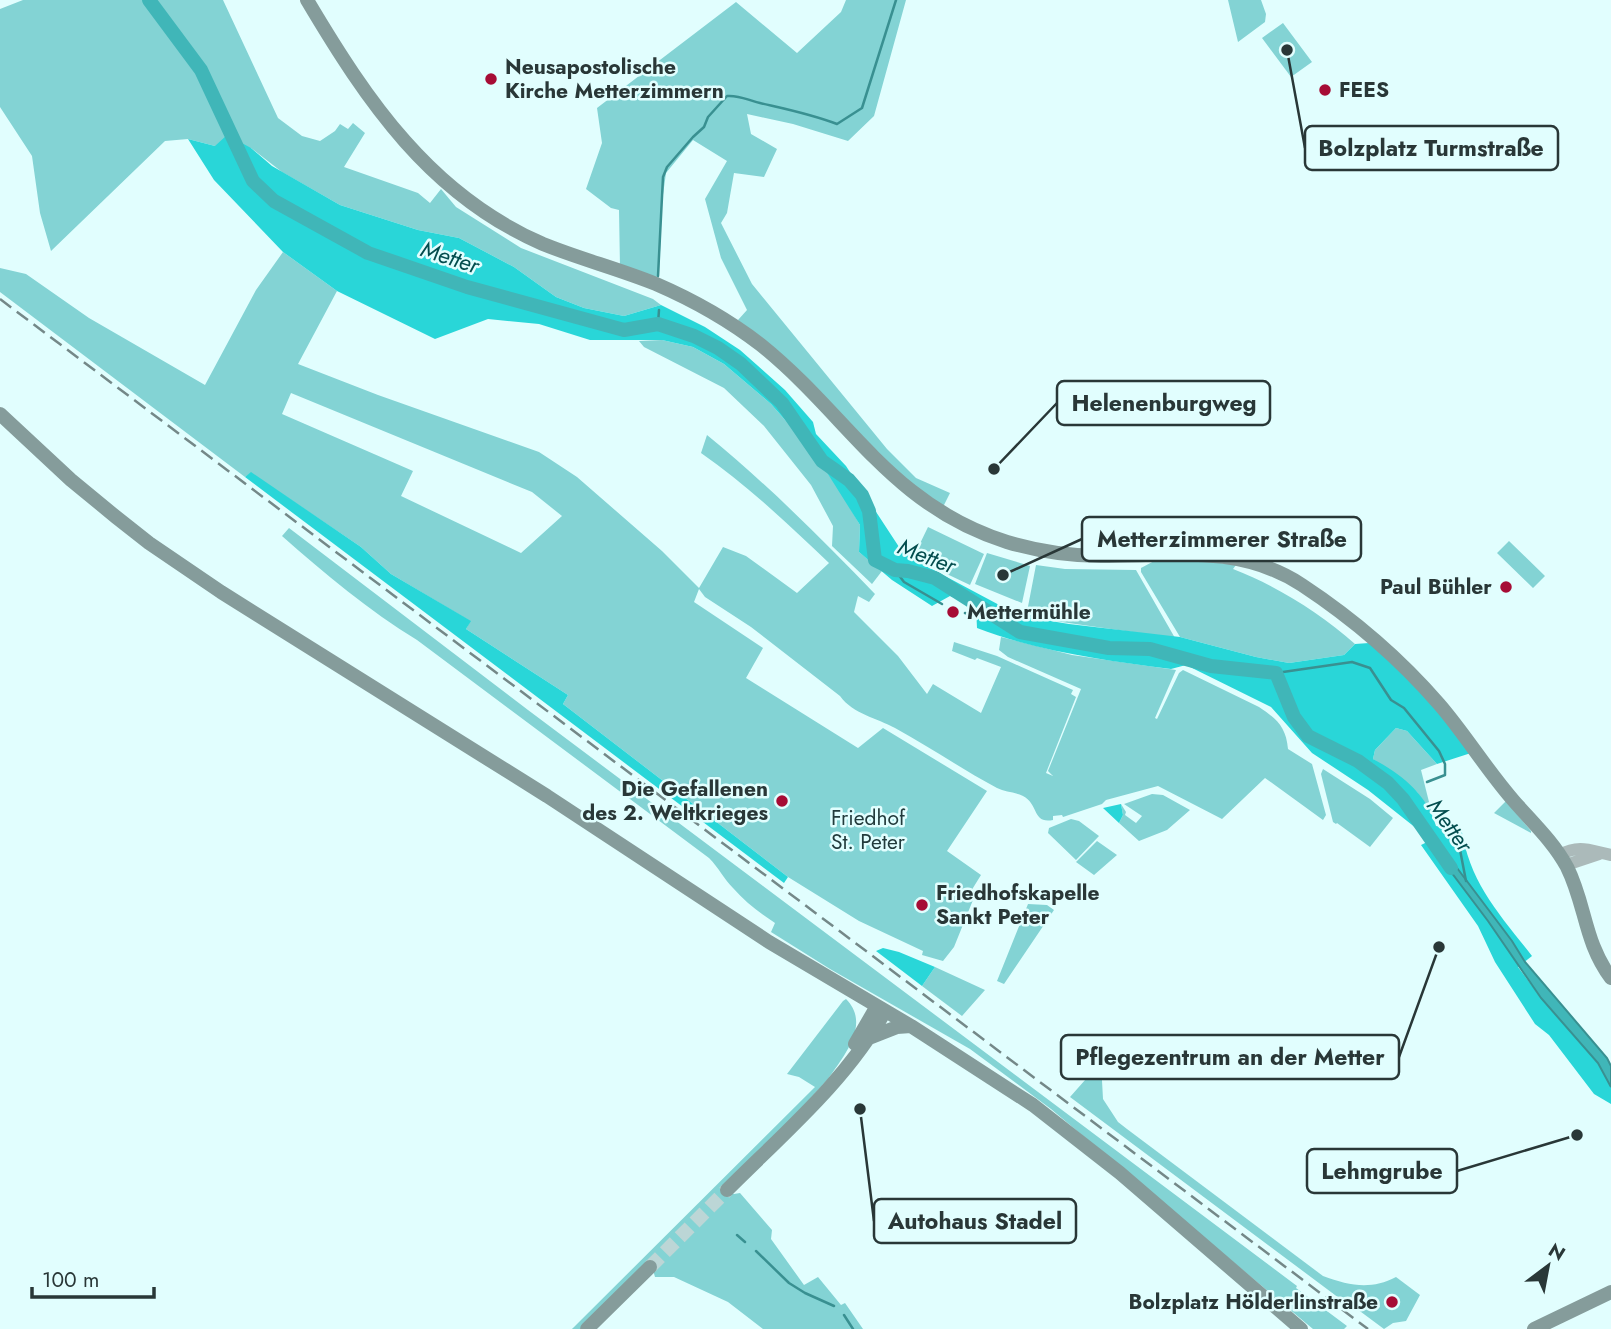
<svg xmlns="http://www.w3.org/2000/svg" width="1611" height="1329" viewBox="0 0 1611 1329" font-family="Jost,sans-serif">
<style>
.green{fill:#83d3d4;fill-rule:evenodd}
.forest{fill:#29d6d8}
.water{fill:#40b6b8;stroke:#399091;stroke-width:2}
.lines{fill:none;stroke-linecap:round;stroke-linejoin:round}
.stream{stroke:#399091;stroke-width:2.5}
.river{stroke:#40b6b8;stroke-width:14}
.secondary-tunnel{stroke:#bcd6d6;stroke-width:14;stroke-dasharray:14 7;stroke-linecap:butt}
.tertiary{stroke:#abbaba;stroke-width:12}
.secondary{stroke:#859c9b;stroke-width:14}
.rail{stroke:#748888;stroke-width:2.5;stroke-dasharray:14 7;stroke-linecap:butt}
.poi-dot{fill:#a60c35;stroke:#e1fefe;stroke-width:2.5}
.labels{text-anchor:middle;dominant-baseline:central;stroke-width:5;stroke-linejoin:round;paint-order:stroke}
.poi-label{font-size:21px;font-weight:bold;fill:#293737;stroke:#e1fefe;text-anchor:start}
.park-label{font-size:21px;fill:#223b3c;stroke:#e1fefe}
.water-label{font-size:23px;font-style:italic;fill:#034d4e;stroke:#e1fefe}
.leader{fill:none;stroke:#293737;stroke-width:2.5}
.callout-dot{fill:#293737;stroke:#e1fefe;stroke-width:2.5}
.callout{fill:#e1fefe;stroke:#293737;stroke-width:2.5}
.callout-label{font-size:23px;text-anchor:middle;font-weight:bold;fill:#293737}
</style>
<rect width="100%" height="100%" fill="#e1fefe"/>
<!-- green -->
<path class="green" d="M 23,0 L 223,0 L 278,118 L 302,136 L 320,141 L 335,131 L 340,124 L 348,129 L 353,123 L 365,133 L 344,167 L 418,193 L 430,203 L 441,189 L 456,207 L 521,248 L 653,299 L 661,305 L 624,316 L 584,308 L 556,297 L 514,267 L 459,238 L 418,230 L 340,205 L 282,172 L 251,148 L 215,146 L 188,139 L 165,141 L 51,251 L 40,213 L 32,156 L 0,107 L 0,9 Z
M 846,0 L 906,0 L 874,116 L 848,141 L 793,124 L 747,114 L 751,134 L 777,149 L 764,177 L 734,173 L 727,213 L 721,223 L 752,284 L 887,449 L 916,478 L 950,493 L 942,509 L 910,487 L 738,320 L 747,310 L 721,258 L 705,199 L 727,161 L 693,140 L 666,173 L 662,202 L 659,278 L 620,267 L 619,210 L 611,208 L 586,189 L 602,143 L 597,108 L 736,2 L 797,53 L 841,12 Z
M 1228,0 L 1261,0 L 1266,14 L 1265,22 L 1238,42 Z
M 1283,23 L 1312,62 L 1291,77 L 1262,38 Z
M 283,252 L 337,291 L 298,364 L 378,395 L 539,452 L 577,477 L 662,551 L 699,588 L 723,547 L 746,556 L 797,593 L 829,563 C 788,524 747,485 701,453 L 707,435 C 767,484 822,539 875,594 L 869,602 L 858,596 L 854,612 L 898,656 L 927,694 L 933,684 L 981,713 L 1001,667 L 977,658 L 975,660 L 952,651 L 954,642 L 997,656 L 1073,690 L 1071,694 L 1076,697 L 1046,773 L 1053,776 L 1048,771 L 1081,689 L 1008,657 L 999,650 L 1001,637 L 1072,655 L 1176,670 L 1155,718 L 1157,719 L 1179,673 L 1183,670 L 1259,707 C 1277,719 1286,727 1288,749 L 1312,764 L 1326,815 L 1323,820 L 1265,778 L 1222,819 L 1158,786 L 1106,800 L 1102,804 L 1063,817 L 1062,815 L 1053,816 L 1053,820 C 1032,824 1039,804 1023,796 C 1015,792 1005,792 997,788 C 963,770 930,747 895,728 C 877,718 853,714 840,696 L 751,627 L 705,597 L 699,589 L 694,602 L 763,648 L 746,678 L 858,748 L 883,728 L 987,791 L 947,851 L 981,875 L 968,896 L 973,900 L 954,947 L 943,961 L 922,955 L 923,951 L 859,921 L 788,877 L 563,704 L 568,695 L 466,629 L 470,621 L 391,574 L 361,547 L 251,473 L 245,477 L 0,292 L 0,268 L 26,274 L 89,318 L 205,385 L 256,290 ZM 291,393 L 532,492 L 562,516 L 521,553 L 401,496 L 413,471 L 282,414 Z
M 662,340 L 693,347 L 724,364 L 771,404 L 816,455 L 843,496 L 860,525 L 859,552 L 882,571 L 872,584 L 832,546 L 833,526 L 811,485 L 764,426 L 724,388 L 644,347 L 639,341 Z
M 928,527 L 984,554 L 970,585 L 913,558 Z
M 289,528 L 528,710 L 1297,1286 L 1296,1288 L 1347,1326 L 1344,1329 L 1313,1329 L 1051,1109 L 970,1049 L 830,969 L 771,932 L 775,923 C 760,913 745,902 733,888 C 724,879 719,868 709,858 L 417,640 C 369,611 324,573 282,536 Z
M 1509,541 L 1545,576 L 1533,588 L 1497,553 Z
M 987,553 L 1030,566 L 1022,603 L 975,584 Z
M 1190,559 L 1236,565 L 1233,569 C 1277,586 1320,613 1355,644 L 1344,655 L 1289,663 L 1256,657 L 1180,637 L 1141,572 L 1141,568 L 1156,560 Z
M 1036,565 L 1065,569 L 1136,570 L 1175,638 L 1026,617 Z
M 1396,728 L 1407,731 L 1437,764 L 1421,770 L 1432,814 L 1417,792 L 1373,759 L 1375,750 Z
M 1323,769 L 1370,799 L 1393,818 L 1370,847 L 1337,823 L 1336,824 L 1333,822 L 1321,774 Z
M 1152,794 L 1163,795 L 1190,810 L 1167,830 L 1139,841 L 1119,823 L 1123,815 L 1121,804 L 1126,812 L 1125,815 L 1136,823 L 1142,816 L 1124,804 Z
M 1506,801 L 1531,831 L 1531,833 L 1494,813 Z
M 1071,819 L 1079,821 L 1099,836 L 1076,860 L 1048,833 L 1049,828 Z
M 1097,841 L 1117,855 L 1094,875 L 1076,862 Z
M 1028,904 L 1047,905 L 1054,910 L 1004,984 L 997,981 Z
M 935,967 L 985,990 L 962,1016 L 922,986 Z
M 846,999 C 871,1024 844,1056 828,1079 L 727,1190 L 734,1194 L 740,1193 L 772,1230 L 771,1239 L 804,1285 L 818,1277 L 841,1305 L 845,1303 L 863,1329 L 763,1329 L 728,1302 L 674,1277 L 655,1277 L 653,1270 L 624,1285 L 580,1329 L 572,1329 L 815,1087 L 799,1077 L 787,1074 L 843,1001 Z
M 1101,1062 L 1103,1099 L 1118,1122 L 1127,1129 L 1323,1276 C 1350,1286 1371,1290 1396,1277 L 1420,1295 L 1406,1321 L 1393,1323 L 1384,1329 L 1353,1306 L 1347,1304 L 1070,1097 Z"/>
<!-- forest -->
<path class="forest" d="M 227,135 L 251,148 L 272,166 L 340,205 L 418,230 L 459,238 L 514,267 L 556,297 L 584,308 L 624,316 L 661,305 L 705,327 L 740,350 L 785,390 L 813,422 L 816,434 L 846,466 L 901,550 L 913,559 L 1020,616 L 1069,624 L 1180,637 L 1256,657 L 1289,663 L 1344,655 L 1355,644 L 1369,643 C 1408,675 1441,712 1471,753 L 1437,764 L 1407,731 L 1396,728 L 1375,750 L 1373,759 C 1401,774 1427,794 1436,826 L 1442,827 L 1448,833 L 1461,827 C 1470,884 1498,912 1532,956 L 1518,967 L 1541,998 L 1598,1063 L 1611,1087 L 1611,1104 L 1594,1094 L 1549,1035 L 1535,1024 L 1495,962 L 1478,926 L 1421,845 L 1431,840 L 1368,790 L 1312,753 L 1271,707 L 1186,665 L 1171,669 C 1105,660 1040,652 977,628 L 976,607 L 950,596 L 932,606 L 892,580 L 859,552 L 860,525 L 816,455 L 771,404 L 724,364 L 693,347 L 662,340 L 590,340 L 539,324 L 488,319 L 435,339 L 337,291 L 283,252 L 214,180 L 188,139 L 215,146 Z
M 251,472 L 361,547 L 391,574 L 471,621 L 466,629 L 568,695 L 563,704 L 788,877 L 784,883 L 245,477 Z
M 1121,804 L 1123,815 L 1119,823 L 1103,808 Z
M 883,948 L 899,952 L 935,967 L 922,986 L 876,951 Z"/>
<!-- water -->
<path class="water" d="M 1445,852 L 1512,941 L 1525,962 L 1607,1058 L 1611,1066 L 1611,1087 L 1598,1063 L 1541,998 L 1488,921 L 1439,856 Z"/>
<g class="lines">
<!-- stream -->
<path class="stream" d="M 658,276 L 663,177 L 667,167 L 693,137 L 704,127 L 708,117 L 727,96 C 740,95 747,100 760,103 C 786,109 811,114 837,124 L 862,108 L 896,0
M 658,324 L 659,310
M 895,570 L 904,582 L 942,604
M 965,613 L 971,615 L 989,613
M 1276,673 L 1352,662 L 1370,668 L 1391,700 L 1404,708 L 1439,751 L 1445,764 L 1445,775 L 1427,782
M 1456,829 L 1466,881
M 737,1235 L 745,1242
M 756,1251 L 789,1283 L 805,1293 L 834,1306
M 844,1315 L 853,1329"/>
<!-- river -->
<path class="river" d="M 149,0 L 201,70 L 253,181 L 274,201 L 368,253 L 467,287 L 624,330 L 658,324 L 694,336 L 718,348 L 741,364 L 782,403 L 822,461 L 849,480 L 862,495 L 869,511 L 875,560 L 895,570 L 908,571 L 935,578 L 1020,632 L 1109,648 L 1150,649 L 1211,666 L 1276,673 L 1294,717 L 1308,736 L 1358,761 L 1388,783 L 1403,799 L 1451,868"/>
<!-- secondary-tunnel -->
<path class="secondary-tunnel" d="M 650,1267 L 727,1190"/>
<!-- tertiary -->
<path class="tertiary" d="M 1560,855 C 1579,844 1591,851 1611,855
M 1566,865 L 1599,854"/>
<!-- secondary -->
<path class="secondary" d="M 307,0 C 367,101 430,195 543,244 C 580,259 619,269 656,284 C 693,300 730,321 761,345 C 849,416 890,505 1007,542 C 1037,551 1070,556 1101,556 C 1171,556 1240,544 1302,585 C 1352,618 1400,659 1439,704 C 1465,734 1486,769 1513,800 C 1531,821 1553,841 1567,867 C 1586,905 1584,942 1611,978
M 0,414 L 71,480 L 116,517 L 149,543 L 221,592 L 547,796 L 769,942 L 911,1026 L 1033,1105 L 1120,1173 L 1301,1329
M 869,1038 L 897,1027 L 911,1026
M 855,1044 L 877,1006
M 727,1190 C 782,1135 848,1079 885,1011
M 587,1329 L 650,1267
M 1534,1329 L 1611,1292"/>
<!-- rail -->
<path class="rail" d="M 0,299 L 1368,1329"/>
</g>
<!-- markers -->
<g class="poi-dot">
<circle cx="491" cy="79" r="7"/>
<circle cx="1325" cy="90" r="7"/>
<circle cx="1506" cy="587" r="7"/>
<circle cx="953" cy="612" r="7"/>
<circle cx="782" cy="801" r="7"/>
<circle cx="922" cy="905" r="7"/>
<circle cx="1392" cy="1302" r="7"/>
</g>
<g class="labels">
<!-- poi labels -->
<g class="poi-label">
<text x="505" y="67">Neusapostolische<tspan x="505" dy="24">Kirche Metterzimmern</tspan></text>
<text x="1339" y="90">FEES</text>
<text x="1492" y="587" text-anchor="end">Paul Bühler</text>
<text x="967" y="612">Mettermühle</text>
<text x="768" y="789" text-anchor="end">Die Gefallenen<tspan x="768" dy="24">des 2. Weltkrieges</tspan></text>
<text x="936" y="893">Friedhofskapelle<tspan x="936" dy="24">Sankt Peter</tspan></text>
<text x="1378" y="1302" text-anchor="end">Bolzplatz Hölderlinstraße</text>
</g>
<!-- park labels -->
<g class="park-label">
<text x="868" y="818">Friedhof<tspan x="868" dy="24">St. Peter</tspan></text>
</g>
<!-- water labels -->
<g class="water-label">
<text transform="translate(450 257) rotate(18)">Metter</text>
<text transform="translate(927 556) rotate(21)">Metter</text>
<text transform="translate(1450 825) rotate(54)">Metter</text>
</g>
</g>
<!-- callouts -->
<path class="leader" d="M1287 50L1305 148M994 469L1057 403M1003 575L1082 539M1439 947L1399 1057M1577 1135L1457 1171M860 1109L874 1221"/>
<g class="callout-dot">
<circle cx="1287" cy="50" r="7"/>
<circle cx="994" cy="469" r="7"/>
<circle cx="1003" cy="575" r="7"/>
<circle cx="1439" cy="947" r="7"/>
<circle cx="1577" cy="1135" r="7"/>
<circle cx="860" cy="1109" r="7"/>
</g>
<g class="callout">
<rect x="1305" y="126" width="253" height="44" rx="7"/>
<rect x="1057" y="381" width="213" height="44" rx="7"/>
<rect x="1082" y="517" width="279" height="44" rx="7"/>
<rect x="1061" y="1035" width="338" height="44" rx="7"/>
<rect x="1307" y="1149" width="150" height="44" rx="7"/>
<rect x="874" y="1199" width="202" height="44" rx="7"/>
</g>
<g class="callout-label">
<text x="1431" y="156">Bolzplatz Turmstraße</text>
<text x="1164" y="411">Helenenburgweg</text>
<text x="1222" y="547">Metterzimmerer Straße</text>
<text x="1230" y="1065">Pflegezentrum an der Metter</text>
<text x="1382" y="1179">Lehmgrube</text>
<text x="975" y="1229">Autohaus Stadel</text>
</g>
<!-- north arrow -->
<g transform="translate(1548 1266) rotate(32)" stroke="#e1fefe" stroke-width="5" paint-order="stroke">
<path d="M0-5L12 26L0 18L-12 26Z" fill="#293737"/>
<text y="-10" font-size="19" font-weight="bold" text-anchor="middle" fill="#293737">N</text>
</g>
<!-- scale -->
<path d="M32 1287v10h122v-10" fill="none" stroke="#293737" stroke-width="3.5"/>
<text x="42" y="1287" font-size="21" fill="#293737" stroke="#e1fefe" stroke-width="5" paint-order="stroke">100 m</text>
</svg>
